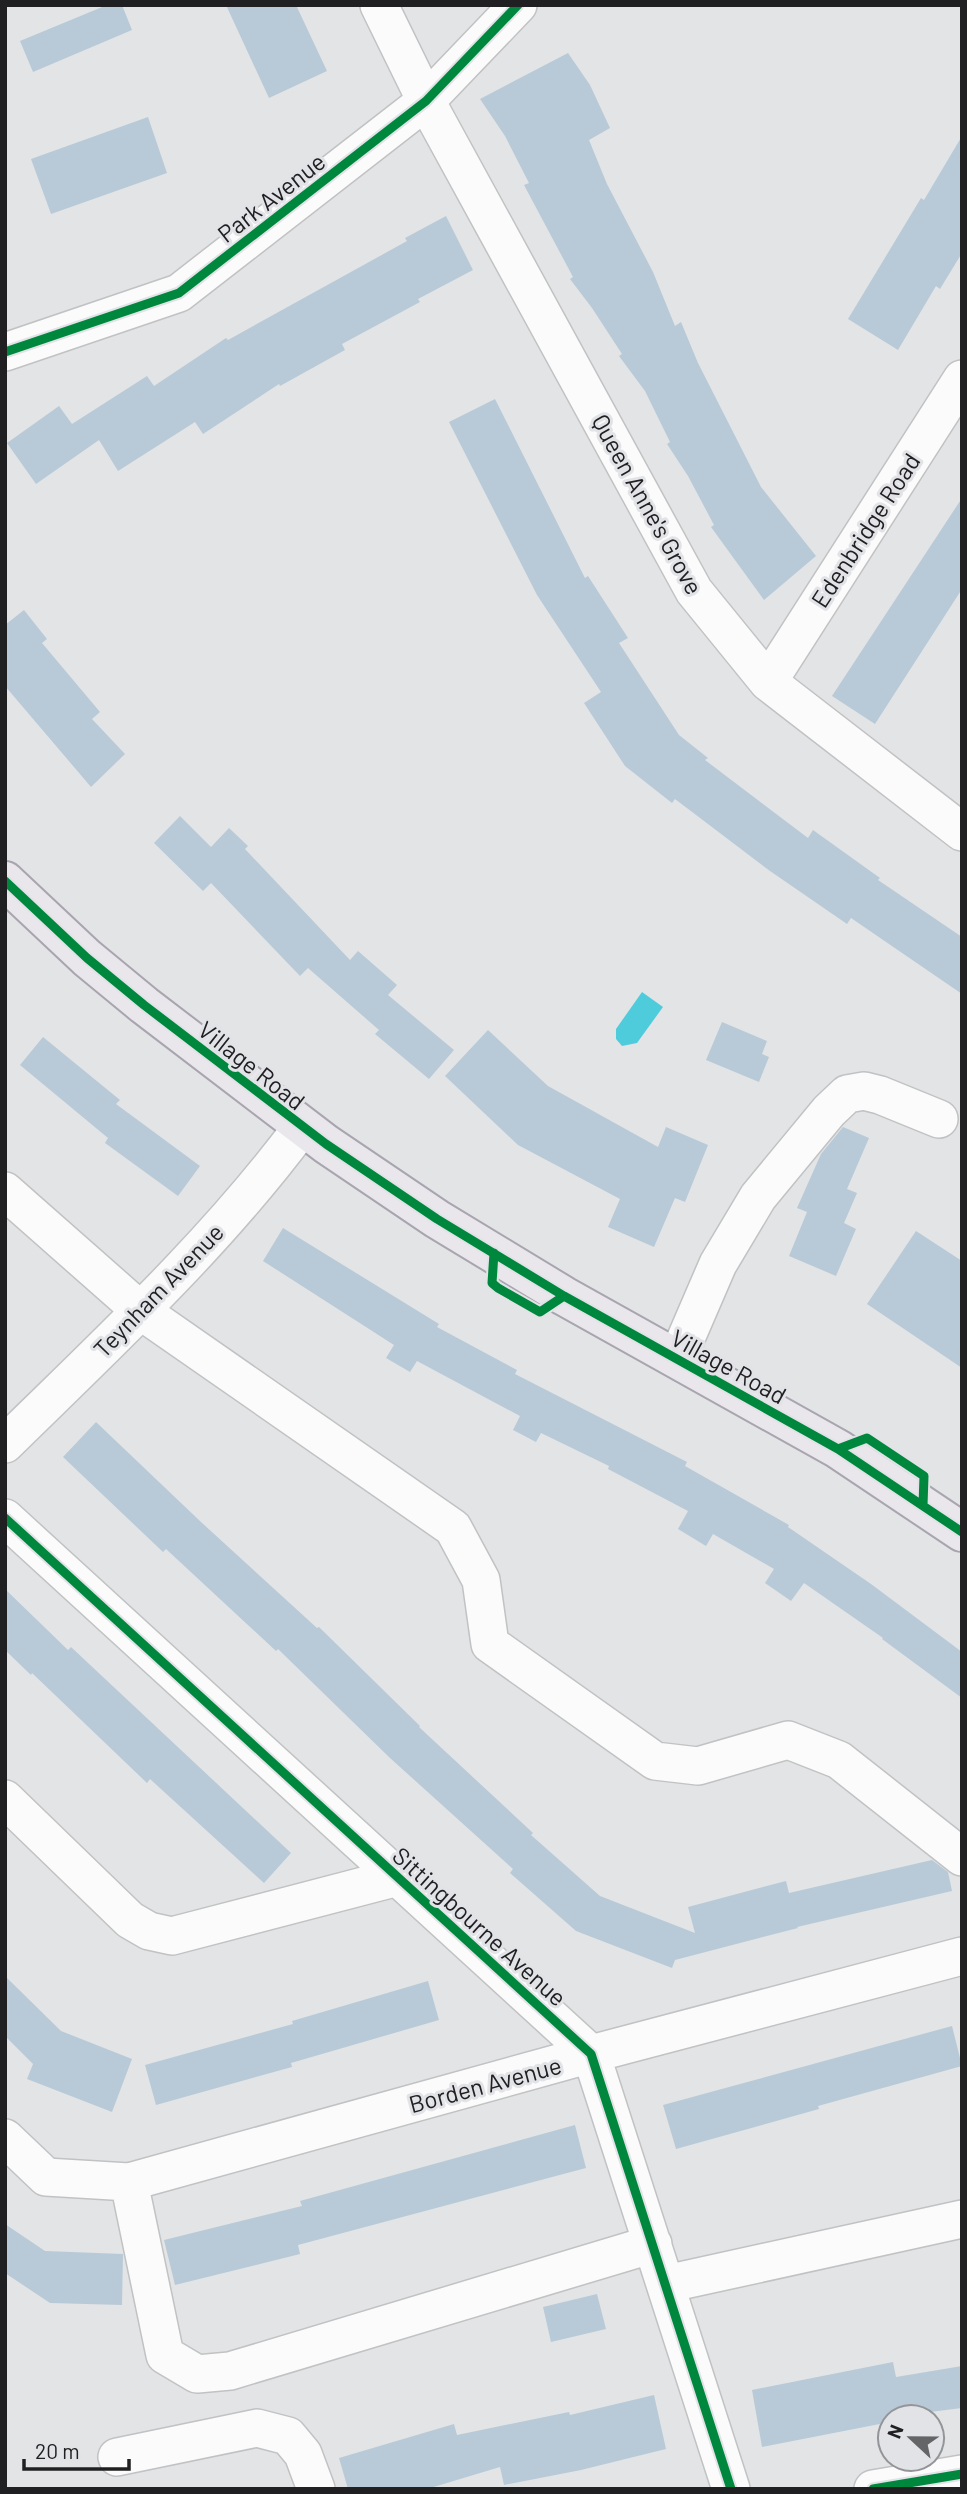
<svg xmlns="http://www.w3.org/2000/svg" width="967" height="2494" viewBox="0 0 967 2494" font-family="Barlow,sans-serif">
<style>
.water{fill:#4fccdc}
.building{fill:#b8cad7}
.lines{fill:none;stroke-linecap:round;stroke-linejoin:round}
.minor-casing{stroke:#c1c2c3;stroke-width:40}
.major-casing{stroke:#a9a5af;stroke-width:42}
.minor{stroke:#fbfbfb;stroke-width:37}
.major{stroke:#e9e7ec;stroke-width:38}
.cycleway-casing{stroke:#e2e3e7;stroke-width:13}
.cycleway{stroke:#00873e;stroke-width:9}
.labels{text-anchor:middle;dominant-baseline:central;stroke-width:6;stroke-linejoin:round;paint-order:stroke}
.street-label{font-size:24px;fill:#202022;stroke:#e2e3e7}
</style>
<rect width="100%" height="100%" fill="#e3e4e6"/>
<!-- water -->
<path class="water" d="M 642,992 L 663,1007 L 637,1043 L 622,1046 L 616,1039 L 616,1029 Z"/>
<!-- building -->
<path class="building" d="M 107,5 L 122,5 L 132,30 L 33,72 L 20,41 Z
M 226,5 L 296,5 L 327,71 L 269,98 Z
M 568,53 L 590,85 L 610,128 L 589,140 L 607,184 L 653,272 L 675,326 L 681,322 L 698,363 L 761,487 L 816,556 L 764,600 L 711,527 L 714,525 L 688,476 L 667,444 L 670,442 L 645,391 L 619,356 L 622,354 L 592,308 L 570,279 L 573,277 L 524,185 L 529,183 L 505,136 L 480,99 Z
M 148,117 L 167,173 L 51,214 L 31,159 Z
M 962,136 L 962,253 L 940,289 L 936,286 L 898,350 L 848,319 L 921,198 L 924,200 Z
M 446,216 L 473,270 L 418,299 L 420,302 L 342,344 L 345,350 L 280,386 L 279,384 L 203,434 L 195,422 L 118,471 L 99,440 L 36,484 L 7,443 L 59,406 L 72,424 L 147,376 L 154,386 L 226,338 L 228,340 L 407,241 L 405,238 Z
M 495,399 L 585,578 L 588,576 L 628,638 L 619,643 L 679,735 L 708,758 L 705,760 L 808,838 L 813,830 L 880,878 L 878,880 L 962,937 L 962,994 L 851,918 L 847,924 L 770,871 L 675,799 L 672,803 L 625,766 L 584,703 L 601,692 L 537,595 L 449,422 Z
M 962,498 L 962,589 L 875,724 L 832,696 Z
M 24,610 L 47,639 L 42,643 L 100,712 L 92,719 L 125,754 L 91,787 L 5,686 L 5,625 Z
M 180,816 L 211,847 L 229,828 L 248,846 L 245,849 L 350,960 L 358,951 L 397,985 L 388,995 L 454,1050 L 429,1079 L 375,1034 L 379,1030 L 308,968 L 300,976 L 211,883 L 203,891 L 154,843 Z
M 722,1022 L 767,1041 L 762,1054 L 769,1057 L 759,1082 L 706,1060 Z
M 488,1030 L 548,1086 L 658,1147 L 666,1127 L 708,1145 L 685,1202 L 675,1198 L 654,1247 L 608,1227 L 620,1199 L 518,1145 L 445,1076 Z
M 43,1037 L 120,1100 L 116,1104 L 200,1166 L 178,1196 L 105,1143 L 108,1138 L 20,1065 Z
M 843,1127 L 869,1138 L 847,1189 L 857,1193 L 844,1223 L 856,1229 L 836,1276 L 789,1256 L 807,1212 L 797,1208 L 821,1154 Z
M 283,1228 L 439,1324 L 437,1327 L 517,1370 L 515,1374 L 687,1462 L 685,1466 L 789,1525 L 788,1527 L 871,1584 L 962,1652 L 962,1698 L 882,1639 L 883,1638 L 804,1583 L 791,1601 L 765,1583 L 774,1569 L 713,1534 L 706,1546 L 678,1529 L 688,1511 L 608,1469 L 609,1466 L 541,1433 L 536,1442 L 513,1430 L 520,1416 L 417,1361 L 410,1372 L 386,1358 L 394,1345 L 263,1261 Z
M 916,1231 L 962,1261 L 962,1368 L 867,1304 Z
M 96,1422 L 201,1522 L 317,1628 L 319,1627 L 420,1726 L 419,1727 L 533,1833 L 531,1835 L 600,1896 L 695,1933 L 688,1907 L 786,1881 L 789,1893 L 932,1860 L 948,1872 L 952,1891 L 797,1927 L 798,1928 L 675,1960 L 672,1968 L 576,1931 L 510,1873 L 513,1869 L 390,1758 L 278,1649 L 276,1651 L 166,1549 L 163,1552 L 63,1457 Z
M 5,1589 L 68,1650 L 71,1647 L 291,1853 L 264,1883 L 150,1779 L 147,1783 L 32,1673 L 31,1675 L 5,1650 Z
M 5,1976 L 61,2031 L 132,2059 L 112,2112 L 27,2079 L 33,2064 L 5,2036 Z
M 428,1981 L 439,2020 L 291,2063 L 292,2067 L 156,2105 L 145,2065 L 293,2024 L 292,2021 Z
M 952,2026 L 962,2066 L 818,2106 L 819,2109 L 676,2149 L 663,2105 Z
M 575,2125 L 586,2168 L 298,2245 L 300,2254 L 175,2285 L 164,2240 L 302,2206 L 300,2201 Z
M 5,2224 L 45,2251 L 123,2254 L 122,2305 L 50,2303 L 5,2273 Z
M 597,2294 L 606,2329 L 551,2342 L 543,2307 Z
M 893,2362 L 896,2377 L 962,2366 L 962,2408 L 890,2417 L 890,2422 L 762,2447 L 752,2390 Z
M 654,2395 L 666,2449 L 581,2470 L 504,2485 L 500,2467 L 427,2489 L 348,2489 L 339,2458 L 454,2424 L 457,2435 L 569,2412 L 570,2415 Z"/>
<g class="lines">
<defs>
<path id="minor" d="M 379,5 L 426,101 L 694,591 L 768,682 L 962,832
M 5,352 L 179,293 L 426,101 L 518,5
M 768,682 L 962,379
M 5,1191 L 141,1311 L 453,1528 L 481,1580 L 490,1644 L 655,1761 L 698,1766 L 788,1740 L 839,1760 L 962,1857
M 677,1359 L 718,1264 L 758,1197 L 829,1111 L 847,1094 L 864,1091 L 880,1095 L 939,1119
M 5,1444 C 108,1343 216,1243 302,1127
M 5,1518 L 591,2054 L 731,2489
M 5,1799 L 130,1920 L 149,1931 L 172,1936 L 398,1877
M 5,2138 L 46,2177 L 129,2182 L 591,2054 L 962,1956
M 129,2182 L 165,2355 L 197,2374 L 230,2371 L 653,2244
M 666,2284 L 962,2219
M 117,2457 L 257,2428 L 288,2436 L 303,2454 L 316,2489
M 873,2489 L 962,2474"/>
<path id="major" d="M 5,881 L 87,958 L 144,1005 L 326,1144 L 437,1219 L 564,1296 L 838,1449 L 962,1532"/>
</defs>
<!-- minor casing -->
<use href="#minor" class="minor-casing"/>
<!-- major casing -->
<use href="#major" class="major-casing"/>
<!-- minor -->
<use href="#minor" class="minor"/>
<!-- major -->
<use href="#major" class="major"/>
<defs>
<path id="cycleway" d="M 5,352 L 179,293 L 426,101 L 518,5
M 5,881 L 87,958 L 144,1005 L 326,1144 L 437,1219 L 564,1296 L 838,1449 L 962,1532
M 494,1253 L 492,1283 L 498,1288 L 540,1312 L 564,1296
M 838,1449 L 867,1438 L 924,1476 L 923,1505
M 5,1518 L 591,2054 L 731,2489
M 873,2489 L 962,2474"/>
</defs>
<!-- cycleway casing -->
<use href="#cycleway" class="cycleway-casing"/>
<!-- cycleway -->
<use href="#cycleway" class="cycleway"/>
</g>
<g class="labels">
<!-- street labels -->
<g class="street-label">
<text transform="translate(271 197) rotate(-38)">Park Avenue</text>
<text transform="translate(648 504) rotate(61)">Queen Anne's Grove</text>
<text transform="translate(865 530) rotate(-57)">Edenbridge Road</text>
<text transform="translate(252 1065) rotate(38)">Village Road</text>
<text transform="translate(158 1290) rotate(-46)">Teynham Avenue</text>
<text transform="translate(729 1366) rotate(29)">Village Road</text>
<text transform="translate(480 1926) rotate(42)">Sittingbourne Avenue</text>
<text transform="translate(485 2084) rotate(-15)">Borden Avenue</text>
</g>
</g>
<!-- border -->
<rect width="967" height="2494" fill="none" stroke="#202022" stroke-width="14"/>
<!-- north arrow -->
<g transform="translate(911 2438) rotate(292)"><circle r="33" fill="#e2e3e7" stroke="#949598" stroke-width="2"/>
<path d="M0-5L12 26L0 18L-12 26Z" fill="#646567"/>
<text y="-10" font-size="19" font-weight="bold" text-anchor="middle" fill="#202022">N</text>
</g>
<!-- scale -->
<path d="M24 2459v10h105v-10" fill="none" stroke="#202022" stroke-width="3.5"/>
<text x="35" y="2459" font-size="21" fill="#202022" stroke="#e2e3e7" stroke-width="5" paint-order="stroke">20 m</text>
</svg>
